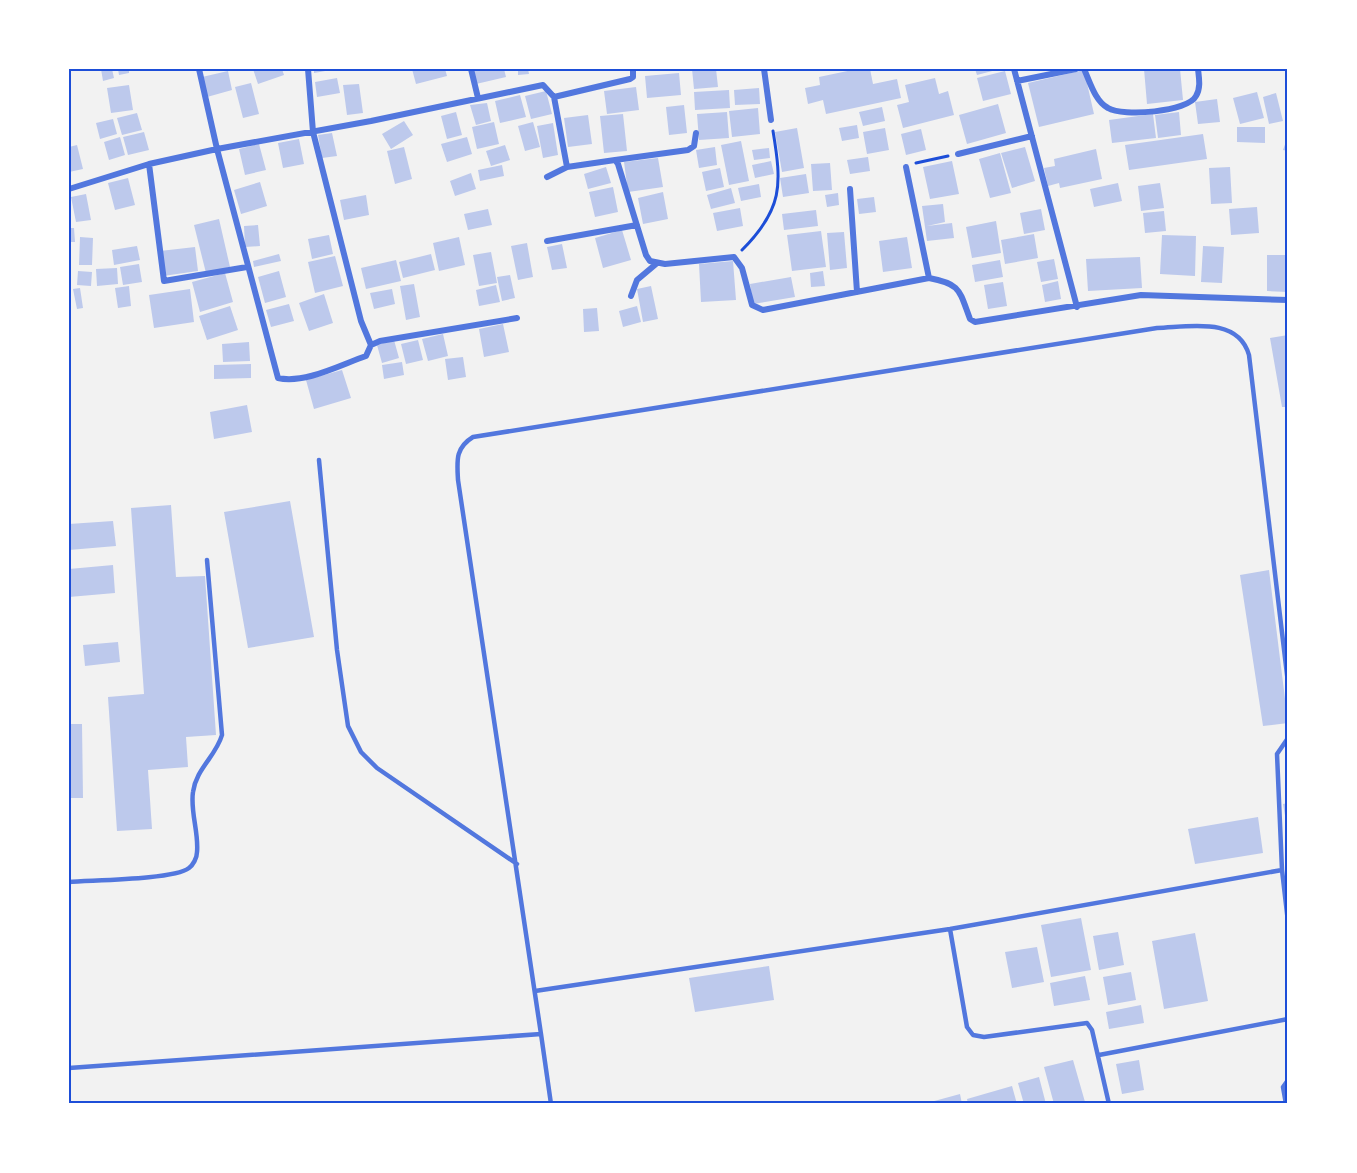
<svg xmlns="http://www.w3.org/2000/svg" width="1357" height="1173" viewBox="0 0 1357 1173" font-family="Mulish,sans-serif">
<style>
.building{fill:#bdc9ec}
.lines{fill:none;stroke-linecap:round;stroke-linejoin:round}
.path{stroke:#1d4ed8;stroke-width:3}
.service{stroke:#5277de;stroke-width:4.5}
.minor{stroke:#5277de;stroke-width:6}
.neatline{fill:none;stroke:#1d4ed8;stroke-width:2}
</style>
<rect width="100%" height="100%" fill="#f2f2f2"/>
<!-- building -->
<path class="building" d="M 101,69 L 112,69 L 114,78 L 103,81 Z
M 118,69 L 129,69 L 129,73 L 119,75 Z
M 253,69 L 282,69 L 284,75 L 258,84 Z
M 314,69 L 331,69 L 331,70 L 314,73 Z
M 412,69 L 445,69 L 447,76 L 416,84 Z
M 473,69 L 504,69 L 506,77 L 476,84 Z
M 518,69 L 528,69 L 529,74 L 518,75 Z
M 692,69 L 716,69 L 718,87 L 694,89 Z
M 857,69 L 870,69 L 873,84 L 897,79 L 901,98 L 826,114 L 823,100 L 808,104 L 805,88 L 820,85 L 819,77 Z
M 975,69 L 996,69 L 996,70 L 977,75 Z
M 1144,69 L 1180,69 L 1183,100 L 1147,104 Z
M 1084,70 L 1094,114 L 1039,127 L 1028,83 Z
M 228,71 L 232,90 L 207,97 L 202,77 Z
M 1005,71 L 1011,94 L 983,101 L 977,78 Z
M 679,73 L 681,95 L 647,98 L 645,76 Z
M 337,78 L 340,93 L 317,97 L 315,82 Z
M 935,78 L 939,94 L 948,91 L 954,115 L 903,128 L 897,105 L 909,102 L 905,85 Z
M 251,83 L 259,114 L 243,118 L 235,87 Z
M 359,84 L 363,113 L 347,115 L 343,85 Z
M 129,85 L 133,110 L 111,113 L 107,88 Z
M 636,87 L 639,110 L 607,114 L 604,91 Z
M 759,88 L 760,104 L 735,105 L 734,90 Z
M 729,90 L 730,108 L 695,110 L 694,92 Z
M 546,91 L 552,114 L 531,119 L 525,96 Z
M 1257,92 L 1264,118 L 1240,124 L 1233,98 Z
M 1276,93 L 1283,121 L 1269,124 L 1263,97 Z
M 520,95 L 526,117 L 500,123 L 495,101 Z
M 1217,99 L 1220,122 L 1198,124 L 1195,102 Z
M 487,103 L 491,121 L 476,125 L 470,105 Z
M 998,104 L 1006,133 L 967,144 L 959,115 Z
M 684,105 L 687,133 L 669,135 L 666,107 Z
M 882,107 L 885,121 L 863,126 L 859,112 Z
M 758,108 L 760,134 L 732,137 L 729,111 Z
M 456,112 L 462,135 L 447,139 L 441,116 Z
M 727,112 L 729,138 L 699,140 L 697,114 Z
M 1179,112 L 1181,135 L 1158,138 L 1155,115 Z
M 137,113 L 142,130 L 122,135 L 117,118 Z
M 623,114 L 627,151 L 604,153 L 600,116 Z
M 1153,114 L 1156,138 L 1112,143 L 1109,120 Z
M 588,115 L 592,144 L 568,147 L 564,118 Z
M 113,119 L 117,134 L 100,139 L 96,123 Z
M 404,121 L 413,135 L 391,149 L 382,134 Z
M 494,122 L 499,144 L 477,149 L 472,127 Z
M 533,122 L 540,147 L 525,151 L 518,126 Z
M 553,123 L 558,155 L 543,158 L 537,126 Z
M 857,125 L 859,138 L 842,141 L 839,128 Z
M 1237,127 L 1265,127 L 1265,143 L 1237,142 Z
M 797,128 L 804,168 L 782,172 L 775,132 Z
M 885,128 L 889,150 L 867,154 L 863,132 Z
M 921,129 L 926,150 L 906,155 L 901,134 Z
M 144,132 L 149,150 L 128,155 L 123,137 Z
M 332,133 L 337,156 L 322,158 L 318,135 Z
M 1203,134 L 1207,159 L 1129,170 L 1125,145 Z
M 1288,136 L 1288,151 L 1283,150 Z
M 120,137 L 125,155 L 109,160 L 104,142 Z
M 467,137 L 472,154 L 447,162 L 441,144 Z
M 299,139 L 304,164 L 283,168 L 278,143 Z
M 741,141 L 749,181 L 729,185 L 721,145 Z
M 259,144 L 266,170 L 245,175 L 239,149 Z
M 77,145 L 83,169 L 69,172 L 69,147 Z
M 505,145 L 510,160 L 491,166 L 486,151 Z
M 404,147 L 412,179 L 395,184 L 387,151 Z
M 715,147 L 717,165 L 699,168 L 696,150 Z
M 1025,147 L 1035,181 L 1012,188 L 1001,153 Z
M 769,148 L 770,158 L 754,160 L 752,150 Z
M 1096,149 L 1102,179 L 1060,188 L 1059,183 L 1048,186 L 1044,168 L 1055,166 L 1054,159 Z
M 1000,153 L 1011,193 L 990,198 L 979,159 Z
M 868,157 L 870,171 L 850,174 L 847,160 Z
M 658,158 L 663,187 L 628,192 L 624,162 Z
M 771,161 L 774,174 L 755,178 L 752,165 Z
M 952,161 L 959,194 L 930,199 L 923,167 Z
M 830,163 L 832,190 L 813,191 L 811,164 Z
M 502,165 L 504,176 L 480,181 L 478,170 Z
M 606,167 L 611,183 L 588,189 L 584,174 Z
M 1230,167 L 1232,203 L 1211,204 L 1209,168 Z
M 720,168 L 724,187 L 706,191 L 702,172 Z
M 471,173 L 476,189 L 455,196 L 450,181 Z
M 806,174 L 809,193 L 783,197 L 780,178 Z
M 128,178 L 135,205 L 115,210 L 108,183 Z
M 260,182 L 267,206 L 241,214 L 234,190 Z
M 1118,183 L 1122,201 L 1094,207 L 1090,189 Z
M 1160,183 L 1164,208 L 1141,211 L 1138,186 Z
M 759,184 L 761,197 L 741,201 L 738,188 Z
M 613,187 L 618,212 L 595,217 L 589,192 Z
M 731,188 L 735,203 L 711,209 L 707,195 Z
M 663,192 L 668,219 L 643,224 L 638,198 Z
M 838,193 L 839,205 L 827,207 L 825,195 Z
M 86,194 L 91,220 L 76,222 L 71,197 Z
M 366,195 L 369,215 L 344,220 L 340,200 Z
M 874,197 L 876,212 L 859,214 L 857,199 Z
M 943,204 L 945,222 L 927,226 L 952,223 L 954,238 L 927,241 L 922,206 Z
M 1257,207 L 1259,233 L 1231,235 L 1229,209 Z
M 740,208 L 743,226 L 717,231 L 713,213 Z
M 488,209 L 492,225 L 468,230 L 464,214 Z
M 1041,209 L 1045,230 L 1024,234 L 1020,213 Z
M 816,210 L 818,226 L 784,230 L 782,214 Z
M 1164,211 L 1166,231 L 1145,233 L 1143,213 Z
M 219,219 L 230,267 L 206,273 L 194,225 Z
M 996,221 L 1001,253 L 972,258 L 966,227 Z
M 258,225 L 260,246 L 245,247 L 244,226 Z
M 69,228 L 74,228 L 75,242 L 69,242 Z
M 622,230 L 631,260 L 603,268 L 595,238 Z
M 821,231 L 826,267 L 792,271 L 787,235 Z
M 844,232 L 847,268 L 830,270 L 827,233 Z
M 1034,234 L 1038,258 L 1005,264 L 1001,240 Z
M 329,235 L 333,254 L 312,259 L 308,239 Z
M 1162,235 L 1196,236 L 1195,276 L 1160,274 Z
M 80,237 L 93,238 L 92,265 L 79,265 Z
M 459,237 L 465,265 L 439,271 L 433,243 Z
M 907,237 L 912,268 L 883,272 L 879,241 Z
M 527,243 L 533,277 L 518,280 L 511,246 Z
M 562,244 L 567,268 L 552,270 L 547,247 Z
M 137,246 L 140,260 L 114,265 L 112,250 Z
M 1203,246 L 1224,247 L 1222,283 L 1201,282 Z
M 195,247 L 198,271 L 163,276 L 160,251 Z
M 491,252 L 497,283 L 479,286 L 473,255 Z
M 279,254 L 281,261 L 254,267 L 253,261 Z
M 431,254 L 435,270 L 403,278 L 399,262 Z
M 1267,255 L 1288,255 L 1288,292 L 1267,291 Z
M 335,256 L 343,286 L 315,293 L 308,262 Z
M 1140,257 L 1142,288 L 1088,291 L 1086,259 Z
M 1054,259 L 1058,279 L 1041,282 L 1037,262 Z
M 396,260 L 401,281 L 366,289 L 361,268 Z
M 1000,260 L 1003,277 L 975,282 L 972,265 Z
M 733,261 L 736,300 L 701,302 L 699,264 Z
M 139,264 L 142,282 L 123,285 L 120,267 Z
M 117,268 L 118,284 L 97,286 L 96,269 Z
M 78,271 L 92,272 L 91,286 L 77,285 Z
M 279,271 L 286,297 L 265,303 L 258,277 Z
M 823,271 L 825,286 L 811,287 L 810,273 Z
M 225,273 L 233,302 L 200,312 L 192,282 Z
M 510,275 L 515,298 L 502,301 L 497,277 Z
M 791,277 L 795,297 L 753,304 L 750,284 Z
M 1058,281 L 1061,299 L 1045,302 L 1042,285 Z
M 1003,282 L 1007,306 L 988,309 L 984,285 Z
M 414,284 L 420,317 L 406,320 L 400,286 Z
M 496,285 L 500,302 L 479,306 L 476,290 Z
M 129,286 L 131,306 L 118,308 L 115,288 Z
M 651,286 L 658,319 L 643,322 L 637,289 Z
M 80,288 L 83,308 L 77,309 L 73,289 Z
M 190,289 L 194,322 L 154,328 L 149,295 Z
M 392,289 L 395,304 L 374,309 L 370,293 Z
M 324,294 L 333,323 L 309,331 L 299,303 Z
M 289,304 L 294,321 L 271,327 L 266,310 Z
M 230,306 L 238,330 L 207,340 L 199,316 Z
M 637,306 L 641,322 L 623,327 L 619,311 Z
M 597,308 L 599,331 L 584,332 L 583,309 Z
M 503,324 L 509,352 L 484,357 L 479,329 Z
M 443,334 L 448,356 L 428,361 L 422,339 Z
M 1288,335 L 1288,407 L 1282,407 L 1270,338 Z
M 394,340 L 399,358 L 382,363 L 377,345 Z
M 418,340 L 423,360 L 406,364 L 401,344 Z
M 249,342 L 250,361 L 223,362 L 222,344 Z
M 463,357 L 466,377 L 448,380 L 445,359 Z
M 402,362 L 404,375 L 384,379 L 382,365 Z
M 251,364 L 251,378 L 214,379 L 214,365 Z
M 342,370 L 351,398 L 314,409 L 306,380 Z
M 247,405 L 252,432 L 214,439 L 210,412 Z
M 290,501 L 314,637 L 248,648 L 224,512 Z
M 171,505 L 176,577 L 205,576 L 216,735 L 186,737 L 188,767 L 148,770 L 152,829 L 117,831 L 108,697 L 144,694 L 131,508 Z
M 113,521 L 116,546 L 69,550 L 69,524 Z
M 113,565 L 115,593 L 69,597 L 69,569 Z
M 1269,570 L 1288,723 L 1263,726 L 1240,575 Z
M 118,642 L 120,662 L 85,666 L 83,645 Z
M 69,724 L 82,724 L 83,798 L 69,798 Z
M 1288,803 L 1288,827 L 1287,827 L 1283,804 Z
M 1258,817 L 1263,853 L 1195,864 L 1188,829 Z
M 1081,918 L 1091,970 L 1051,977 L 1041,925 Z
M 1118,932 L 1124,965 L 1099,970 L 1093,936 Z
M 1195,933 L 1208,1001 L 1164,1009 L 1152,941 Z
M 1037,947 L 1044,982 L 1012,988 L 1005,952 Z
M 769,966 L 774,1000 L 695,1012 L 689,978 Z
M 1131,972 L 1136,1000 L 1108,1005 L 1103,977 Z
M 1085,976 L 1090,1000 L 1054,1006 L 1050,983 Z
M 1141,1005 L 1144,1023 L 1109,1029 L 1106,1012 Z
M 1073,1060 L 1085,1102 L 1054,1104 L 1044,1067 Z
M 1139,1060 L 1144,1090 L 1122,1094 L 1116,1064 Z
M 1039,1077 L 1046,1104 L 1024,1104 L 1018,1083 Z
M 1012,1086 L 1017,1104 L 968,1104 L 967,1099 Z
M 960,1094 L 962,1104 L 927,1104 L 927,1103 Z"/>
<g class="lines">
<!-- path -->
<path class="path" d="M 916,163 L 948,156
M 742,250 C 783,209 782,185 773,131"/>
<!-- service -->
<path class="service" d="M 319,460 L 337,650 L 348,726 L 361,752 L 377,768 L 517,864
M 1288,738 L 1277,754 L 1282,870 L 1288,922
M 69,882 C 92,880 173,880 189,868 C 193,865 197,858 197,852 C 199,833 190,811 193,792 C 196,769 216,756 222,735 L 207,560
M 950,929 L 967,1027 L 973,1035 L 984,1037 L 1087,1023 L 1092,1030 L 1109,1104
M 535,991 L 950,929 L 1282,870
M 541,1034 L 458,480 C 457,461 455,448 473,437 L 1157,328 C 1189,327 1238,316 1249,355 L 1288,683
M 1099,1055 L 1288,1019
M 69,1068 L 541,1034 L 551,1104
M 1286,1104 L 1283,1087 L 1288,1080"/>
<!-- minor -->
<path class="minor" d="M 199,69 L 217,149 L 371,121 L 543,85 L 554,97 L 567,167 L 615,160 L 618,164 L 646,255 L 650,261 L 665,264 L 734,257 L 742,268 L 752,305 L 763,310 L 929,278 C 961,284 959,290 970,319 L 975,322 L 1141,295 L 1288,300
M 308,69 L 313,132 L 361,321 L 371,345
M 471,69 L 478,98
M 764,69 L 771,120
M 1014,69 L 1077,307
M 1084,69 C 1090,82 1095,101 1108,108 C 1123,117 1188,112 1196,96 C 1201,88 1199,78 1198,69
M 1017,81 L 1076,69
M 554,97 L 630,79 L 633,77 L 633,69
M 958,154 L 1032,136
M 615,160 L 688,150 L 694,146 L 696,133
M 149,164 L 164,281 L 247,267
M 906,167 L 929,278
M 547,177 L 567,167
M 69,189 L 149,164 L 217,149 L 278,378 C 305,384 340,365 366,356 L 371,345 L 380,341 L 517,318
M 850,189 L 857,292
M 547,241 L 637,225
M 631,296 L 637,280 L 656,264"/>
</g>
<!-- border -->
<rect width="1357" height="1173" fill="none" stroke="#ffffff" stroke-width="141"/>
<rect x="70" y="70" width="1216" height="1032" class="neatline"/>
</svg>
